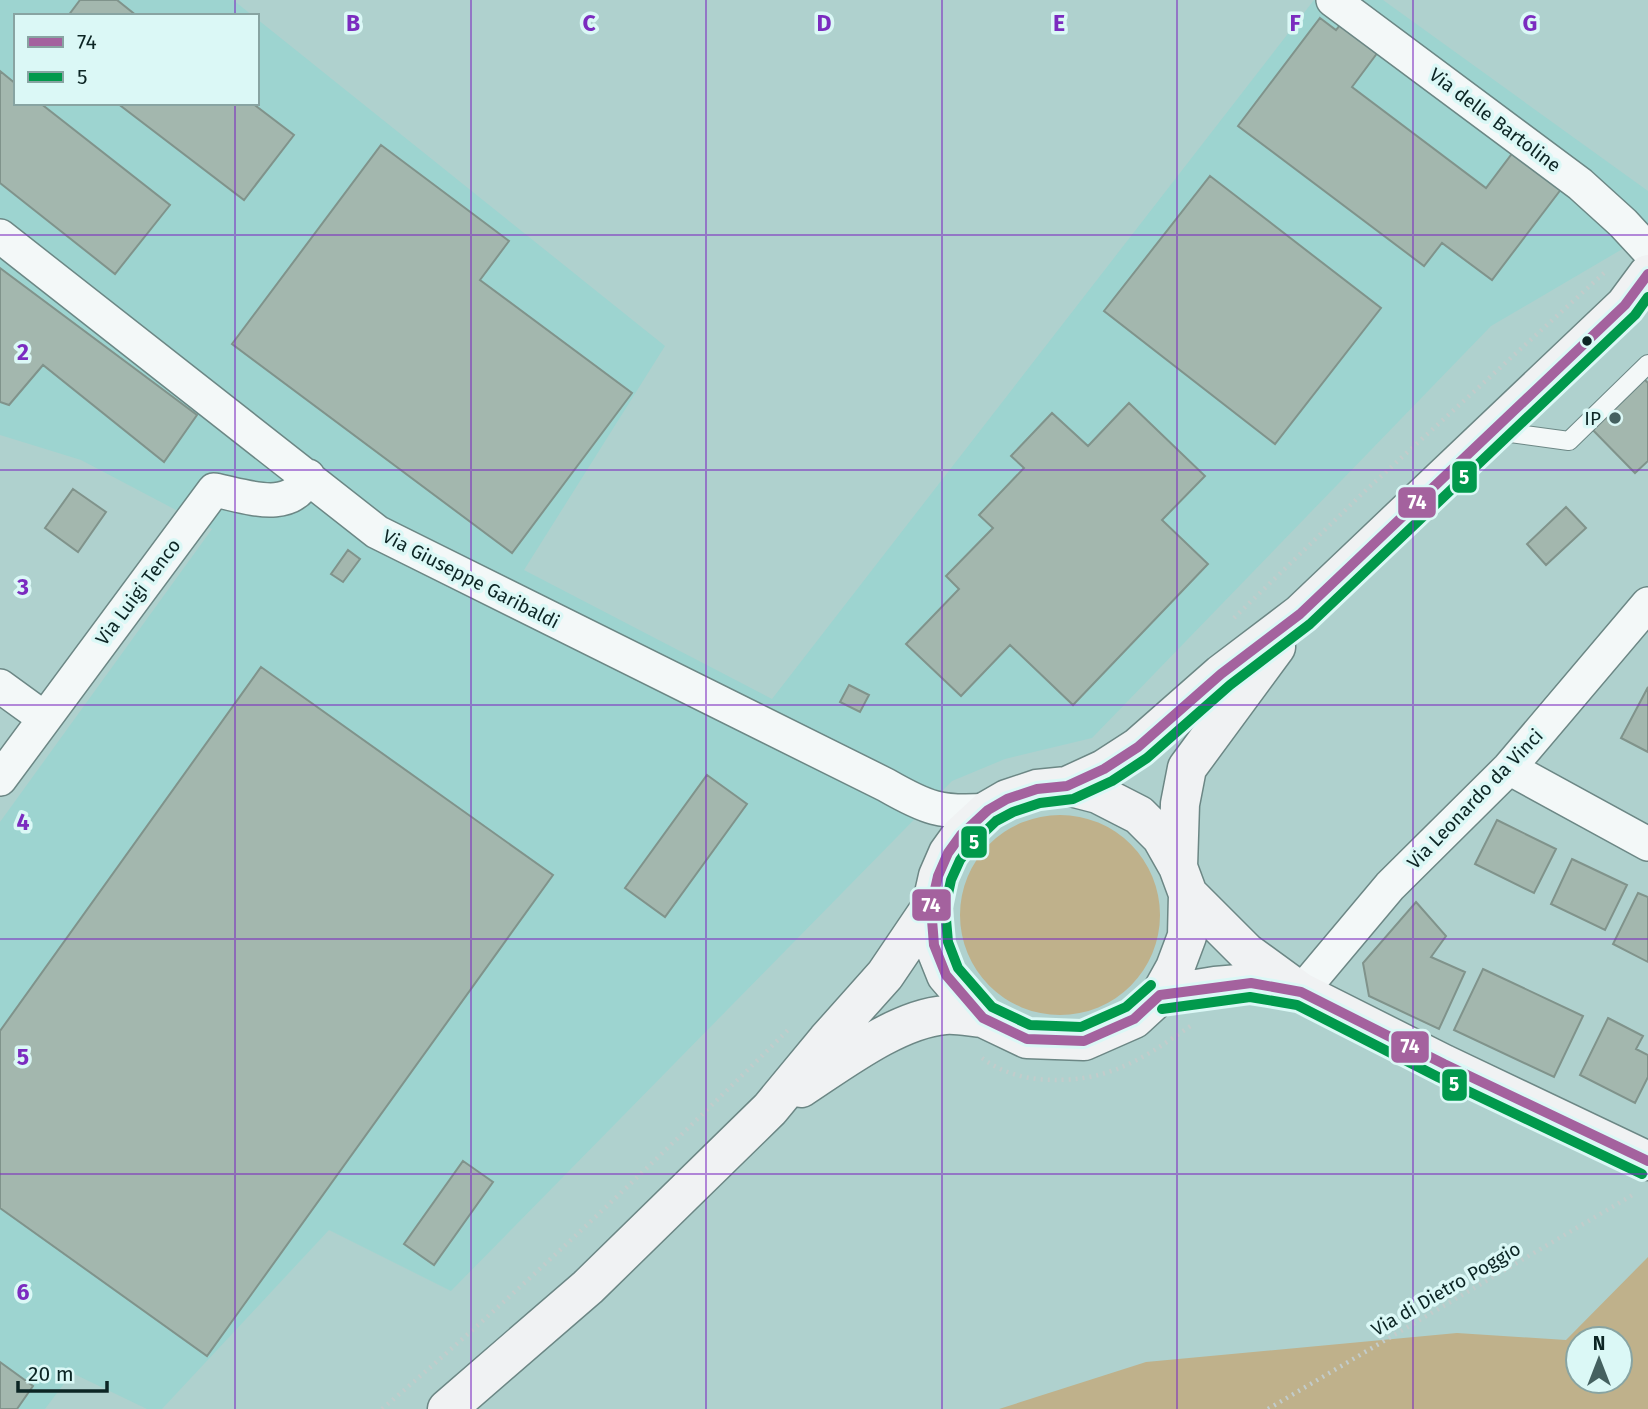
<svg xmlns="http://www.w3.org/2000/svg" width="1648" height="1409" viewBox="0 0 1648 1409" font-family="'Fira Sans',sans-serif">
<style>
.built{fill:#9dd4d0}
.green{fill:#bfb18b;fill-rule:evenodd}
.building{fill:#a3b7ae;stroke:#80938b;stroke-width:2}
.lines{fill:none;stroke-linecap:round;stroke-linejoin:round}
.lane-casing{stroke:#6c8785;stroke-width:20}
.street-casing{stroke:#6c8785;stroke-width:36}
.secondary-casing{stroke:#6c8785;stroke-width:41}
.path{stroke:#c2cccb;stroke-width:4.5;stroke-dasharray:2 5;stroke-linecap:butt}
.lane{stroke:#f3f8f8;stroke-width:18}
.street{stroke:#f3f8f8;stroke-width:33}
.secondary{stroke:#f0f2f3;stroke-width:38}
.bus-1-casing{stroke:#dbf8f6;stroke-width:16}
.bus-2-casing{stroke:#dbf8f6;stroke-width:16}
.bus-1{stroke:#a4629e;stroke-width:10}
.bus-2{stroke:#01994c;stroke-width:10}
.grid{fill:none;stroke:#7b2cbf;stroke-width:2;stroke-opacity:0.55}
.bus-dot{fill:#0c2524;stroke:#dbf8f6;stroke-width:2.5}
.poi-dot{fill:#456160;stroke:#dbf8f6;stroke-width:2.5}
.labels{text-anchor:middle;dominant-baseline:central;stroke-width:7;stroke-linejoin:round;paint-order:stroke}
.street-label{font-size:19px;fill:#0c2524;stroke:#dbf8f6}
.poi-label{font-size:19px;fill:#0c2524;stroke:#dbf8f6;text-anchor:end}
.grid-label{font-size:23px;text-anchor:middle;font-weight:bold;fill:#7b2cbf;stroke:#dbf8f6;stroke-width:7;stroke-linejoin:round;paint-order:stroke}
.line-badge{stroke:#dbf8f6;stroke-width:2.5}
.badge-label{font-size:19px;text-anchor:middle;font-weight:bold;fill:#fff}
</style>
<rect width="100%" height="100%" fill="#afd1ce"/>
<!-- built -->
<path class="built" d="M 0,0 L 233,0 L 253,16 L 16,16 L 16,103 L 257,103 L 257,19 L 665,346 L 524,570 L 772,699 L 1314,0 L 1383,0 L 1648,191 L 1648,234 L 1491,326 L 1092,738 L 1005,759 L 952,781 L 451,1291 L 329,1230 L 162,1409 L 147,1409 L 72,1373 L 45,1409 L 0,1409 L 0,822 L 212,529 L 81,460 L 0,435 Z"/>
<!-- green -->
<path class="green" d="M960 915a100 100 0 1 1 200 0a100 100 0 1 1-200 0Z
M 1648,1257 L 1648,1409 L 999,1409 L 1146,1362 L 1457,1333 L 1566,1340 ZM 1578,1339 L 1620,1339 L 1620,1381 L 1578,1381 Z"/>
<!-- building -->
<path class="building" d="M 80,0 L 117,0 L 137,16 L 68,16 Z
M 1320,18 L 1336,30 L 1344,20 L 1381,48 L 1352,87 L 1486,188 L 1514,151 L 1562,188 L 1492,280 L 1442,243 L 1424,266 L 1238,126 Z
M 0,71 L 16,84 L 16,103 L 40,103 L 170,205 L 115,274 L 0,183 Z
M 117,103 L 252,103 L 294,135 L 244,200 Z
M 381,145 L 509,241 L 480,280 L 632,393 L 512,553 L 232,344 Z
M 1210,176 L 1381,308 L 1275,444 L 1104,311 Z
M 0,268 L 197,415 L 164,462 L 43,365 L 9,405 L 0,402 Z
M 1636,371 L 1648,383 L 1648,461 L 1635,473 L 1584,421 Z
M 1129,403 L 1205,476 L 1162,520 L 1208,564 L 1073,705 L 1010,645 L 961,696 L 906,644 L 959,589 L 946,576 L 993,528 L 979,515 L 1024,468 L 1011,456 L 1052,413 L 1088,446 Z
M 73,489 L 106,512 L 78,552 L 45,528 Z
M 1566,507 L 1586,528 L 1546,565 L 1527,544 Z
M 348,550 L 360,559 L 343,582 L 331,574 Z
M 261,667 L 553,875 L 207,1356 L 0,1208 L 0,1031 Z
M 849,685 L 869,695 L 860,712 L 840,702 Z
M 1648,687 L 1648,752 L 1621,738 Z
M 707,775 L 747,804 L 665,917 L 625,888 Z
M 1497,820 L 1556,849 L 1534,893 L 1475,864 Z
M 1572,859 L 1627,885 L 1605,930 L 1551,904 Z
M 1638,893 L 1648,897 L 1648,962 L 1613,944 Z
M 1416,902 L 1446,936 L 1431,957 L 1465,972 L 1439,1029 L 1369,996 L 1363,963 Z
M 1483,969 L 1583,1016 L 1554,1077 L 1454,1030 Z
M 1608,1018 L 1643,1036 L 1636,1049 L 1648,1055 L 1648,1077 L 1635,1103 L 1580,1075 Z
M 463,1161 L 493,1182 L 434,1265 L 404,1244 Z
M 0,1362 L 33,1386 L 17,1409 L 0,1409 Z"/>
<g class="lines">
<defs>
<path id="lane" d="M 1496,431 L 1569,441 L 1648,364"/>
<path id="street" d="M 1333,0 L 1580,184 L 1623,223 L 1648,250
M 0,236 L 377,532 L 886,785 C 926,808 941,814 988,810
M 0,686 L 44,718
M 1509,768 L 1648,844
M 0,779 L 214,490 C 246,496 292,515 308,476
M 1301,992 L 1390,886 L 1509,768 L 1648,604"/>
<path id="secondary" d="M 1067,786 L 1098,794 L 1139,815 L 1161,837 L 1178,867 L 1188,894 L 1187,936 L 1175,968 L 1160,995 L 1134,1019 L 1084,1041 L 1027,1039 L 983,1018 L 946,975 L 934,945 L 931,907 L 938,876 L 948,853 L 961,835 L 988,810 L 1007,799 L 1037,789 L 1067,786 L 1104,769 L 1138,747 L 1221,674 L 1300,614 L 1625,305 L 1648,274
M 1178,867 L 1180,804 L 1187,768 L 1276,647
M 1188,894 L 1246,952 L 1301,992 L 1444,1064 L 1648,1161
M 1160,995 L 1215,986 L 1251,983 L 1296,991
M 801,1088 C 841,1062 897,1019 945,1015 C 957,1014 971,1017 983,1018
M 447,1409 L 588,1287 L 770,1109 L 827,1040 L 885,975 L 931,907"/>
</defs>
<!-- lane casing -->
<use href="#lane" class="lane-casing"/>
<!-- street casing -->
<use href="#street" class="street-casing"/>
<!-- secondary casing -->
<use href="#secondary" class="secondary-casing"/>
<!-- path -->
<path class="path" d="M 1234,618 L 1366,490 L 1604,273
M 982,1058 C 998,1070 1018,1077 1037,1079 C 1104,1085 1140,1061 1192,1025
M 382,1409 C 524,1288 658,1159 790,1028
M 1268,1409 L 1636,1193"/>
<!-- lane -->
<use href="#lane" class="lane"/>
<!-- street -->
<use href="#street" class="street"/>
<!-- secondary -->
<use href="#secondary" class="secondary"/>
<defs>
<path id="bus-1" d="M 1160,995 L 1134,1019 L 1084,1041 L 1027,1039 L 983,1018 L 946,975 L 934,945 L 931,907 L 938,876 L 948,853 L 961,835 L 988,810 L 1007,799 L 1037,789 L 1067,786 L 1104,769 L 1138,747 L 1221,674 L 1300,614 L 1625,305 L 1648,274
M 1160,995 L 1251,983 L 1301,992 L 1444,1064 L 1648,1161"/>
<path id="bus-2" d="M 1151,985 L 1126,1007 L 1081,1027 L 1030,1025 L 992,1007 L 958,968 L 948,942 L 945,908 L 951,880 L 960,860 L 972,844 L 996,821 L 1013,812 L 1040,803 L 1073,799 L 1112,781 L 1147,758 L 1230,685 L 1310,624 L 1635,315 L 1648,297
M 1162,1009 L 1250,997 L 1297,1005 L 1438,1077 L 1642,1174"/>
</defs>
<!-- bus-1 casing -->
<use href="#bus-1" class="bus-1-casing"/>
<!-- bus-2 casing -->
<use href="#bus-2" class="bus-2-casing"/>
<!-- bus-1 -->
<use href="#bus-1" class="bus-1"/>
<!-- bus-2 -->
<use href="#bus-2" class="bus-2"/>
</g>
<!-- grid -->
<path class="grid" d="M 235,0 L 235,16M 471,0 L 471,1409M 706,0 L 706,1409M 942,0 L 942,1409M 1177,0 L 1177,1409M 1413,0 L 1413,1409M 235,103 L 235,1409M 0,235 L 1648,235M 0,470 L 1648,470M 0,705 L 1648,705M 0,939 L 1648,939M 0,1174 L 1648,1174"/>
<!-- markers -->
<circle class="bus-dot" cx="1587" cy="341" r="6"/>
<circle class="poi-dot" cx="1615" cy="418" r="7"/>
<g class="labels">
<!-- street labels -->
<g class="street-label">
<text transform="translate(1495 120) rotate(37)">Via delle Bartoline</text>
<text transform="translate(471 579) rotate(27)">Via Giuseppe Garibaldi</text>
<text transform="translate(138 592) rotate(-53)">Via Luigi Tenco</text>
<text transform="translate(1475 799) rotate(-46)">Via Leonardo da Vinci</text>
<text transform="translate(1446 1289) rotate(-30)">Via di Dietro Poggio</text>
</g>
<!-- poi labels -->
<g class="poi-label">
<text x="1601" y="418">IP</text>
</g>
</g>
<g class="grid-label">
<text x="353" y="31">B</text>
<text x="589" y="31">C</text>
<text x="824" y="31">D</text>
<text x="1059" y="31">E</text>
<text x="1295" y="31">F</text>
<text x="1530" y="31">G</text>
<text x="23" y="360">2</text>
<text x="23" y="595">3</text>
<text x="23" y="830">4</text>
<text x="23" y="1065">5</text>
<text x="23" y="1300">6</text>
</g>
<g class="line-badge">
<rect x="1451" y="460" width="27" height="34" rx="7" fill="#01994c"/>
<rect x="1397" y="486" width="40" height="33" rx="7" fill="#a4629e"/>
<rect x="960" y="825" width="28" height="34" rx="7" fill="#01994c"/>
<rect x="911" y="888" width="41" height="34" rx="7" fill="#a4629e"/>
<rect x="1390" y="1030" width="40" height="34" rx="7" fill="#a4629e"/>
<rect x="1441" y="1068" width="27" height="34" rx="7" fill="#01994c"/>
</g>
<g class="badge-label">
<text x="1464" y="484">5</text>
<text x="1417" y="509">74</text>
<text x="974" y="849">5</text>
<text x="931" y="912">74</text>
<text x="1410" y="1053">74</text>
<text x="1454" y="1091">5</text>
</g>
<!-- legend -->
<rect x="14" y="14" width="245" height="91" fill="#dbf8f6" stroke="#88a4a2" stroke-width="2"/>
<rect x="28" y="37" width="35" height="10" fill="#a4629e" stroke="#88a4a2" stroke-width="2"/>
<text x="77" y="49" font-size="21" fill="#0c2524">74</text>
<rect x="28" y="72" width="35" height="10" fill="#01994c" stroke="#88a4a2" stroke-width="2"/>
<text x="77" y="84" font-size="21" fill="#0c2524">5</text>
<!-- north arrow -->
<g transform="translate(1599 1360)"><circle r="33" fill="#dbf8f6" stroke="#88a4a2" stroke-width="2"/>
<path d="M0-5L12 26L0 18L-12 26Z" fill="#456160"/>
<text y="-10" font-size="19" font-weight="bold" text-anchor="middle" fill="#0c2524">N</text>
</g>
<!-- scale -->
<path d="M18 1381v10h89v-10" fill="none" stroke="#0c2524" stroke-width="3.5"/>
<text x="28" y="1381" font-size="21" fill="#0c2524" stroke="#dbf8f6" stroke-width="5" paint-order="stroke">20 m</text>
</svg>
